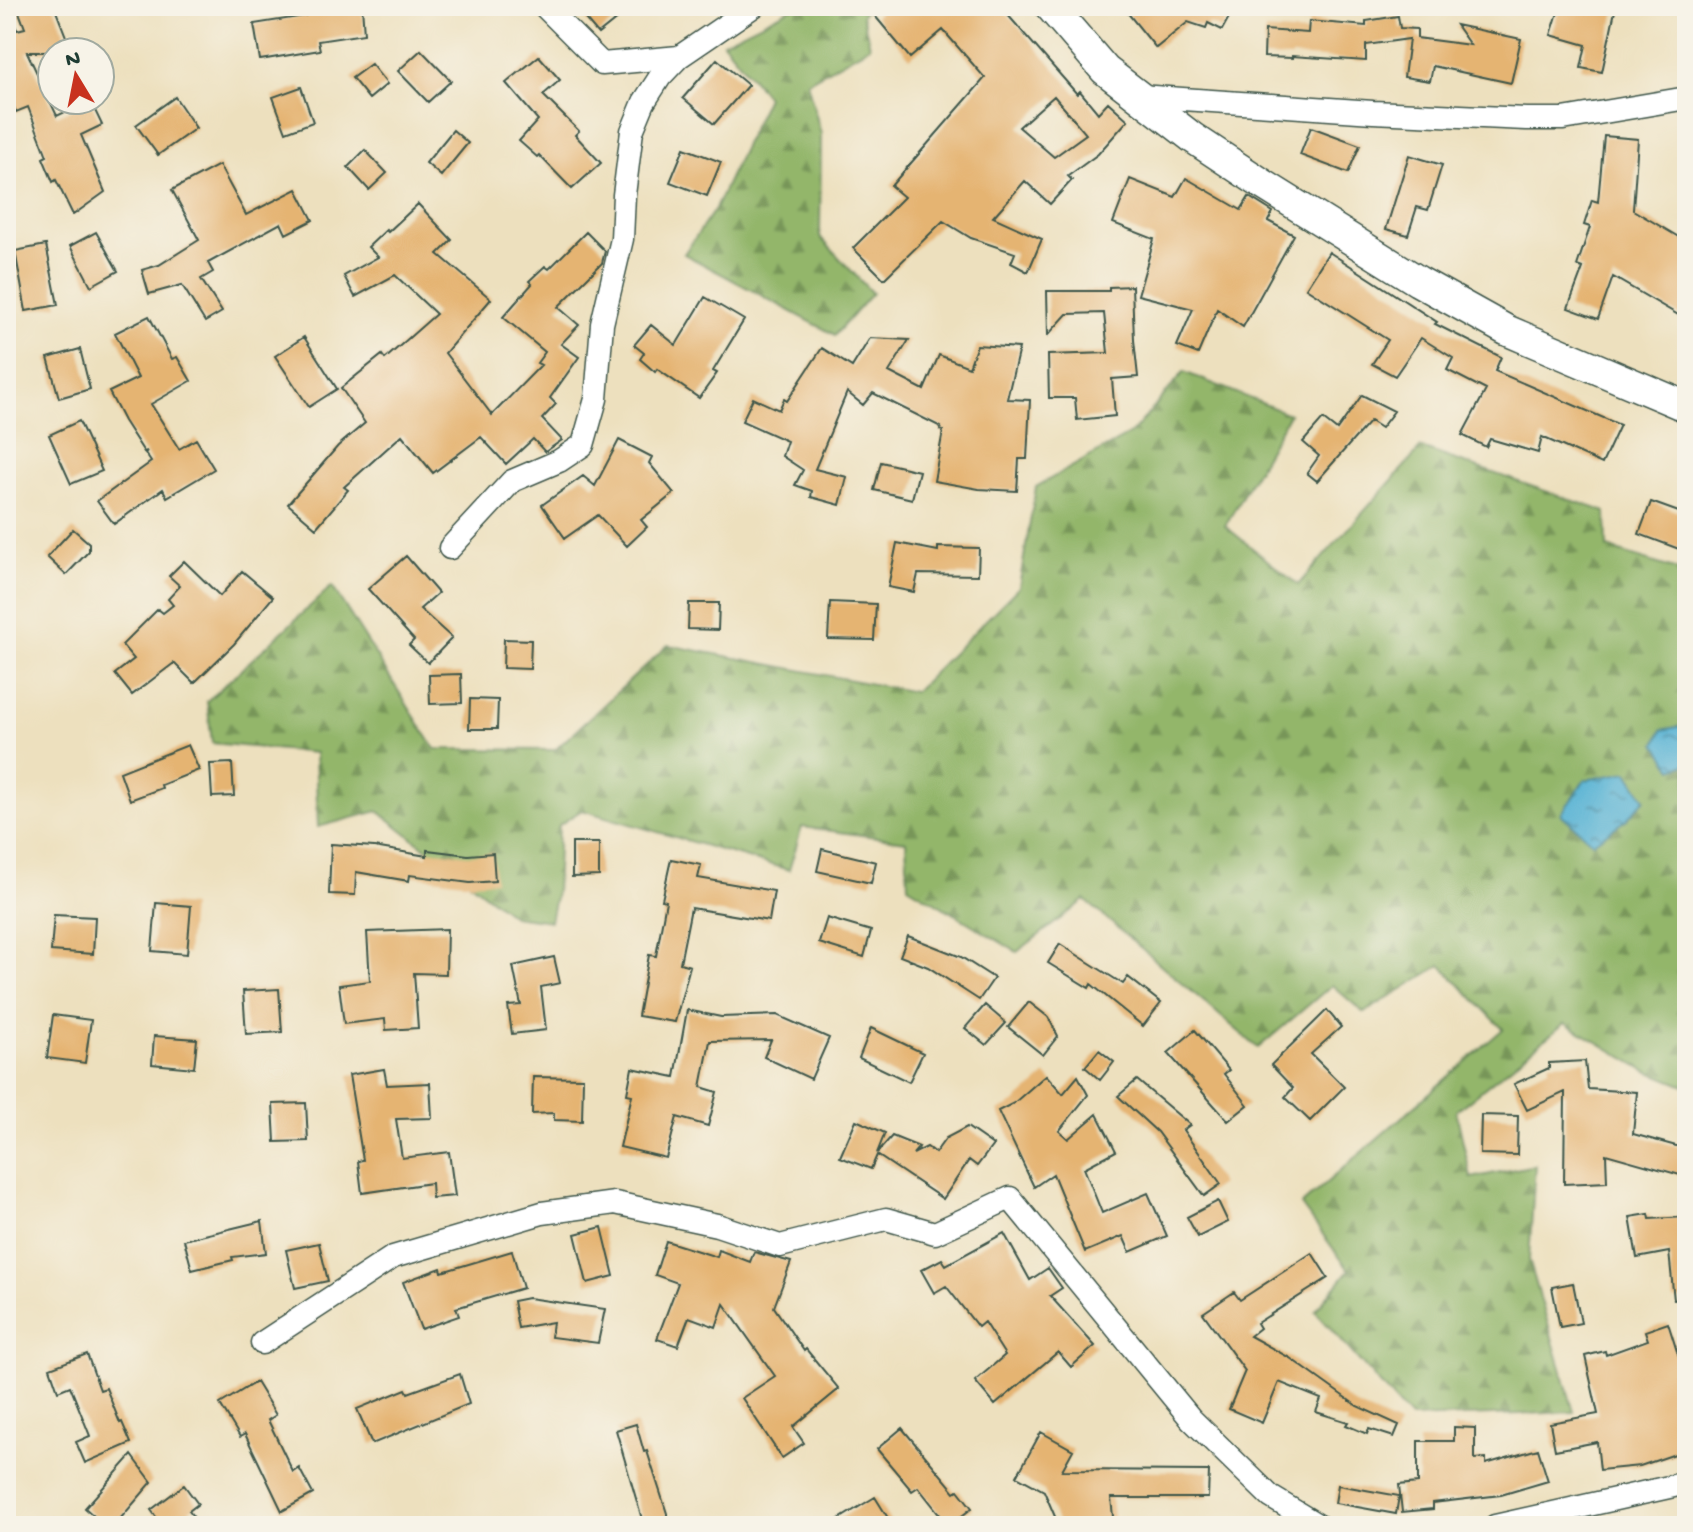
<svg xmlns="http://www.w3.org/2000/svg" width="1693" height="1532" viewBox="0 0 1693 1532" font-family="'Gochi Hand',sans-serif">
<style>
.forest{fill:url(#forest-firs);stroke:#597a50;stroke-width:2}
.water{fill:url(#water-ripples);stroke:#3a7884;stroke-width:2}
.building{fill:#e5b472;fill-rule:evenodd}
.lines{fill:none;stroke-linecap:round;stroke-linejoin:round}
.street-casing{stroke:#3e5549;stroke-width:25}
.secondary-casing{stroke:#3e5549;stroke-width:33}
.street{stroke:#fff;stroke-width:22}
.secondary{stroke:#fff;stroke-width:30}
</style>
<defs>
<pattern id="forest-firs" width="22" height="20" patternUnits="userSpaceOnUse" patternTransform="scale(2)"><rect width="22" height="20" fill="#93b66b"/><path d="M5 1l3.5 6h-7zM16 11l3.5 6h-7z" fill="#779559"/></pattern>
<pattern id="water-ripples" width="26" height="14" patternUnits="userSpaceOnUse" patternTransform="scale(2)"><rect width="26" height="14" fill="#56b2d4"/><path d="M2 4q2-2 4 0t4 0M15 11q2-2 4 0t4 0" fill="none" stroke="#4792ad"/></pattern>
</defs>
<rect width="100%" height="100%" fill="#f7f3e8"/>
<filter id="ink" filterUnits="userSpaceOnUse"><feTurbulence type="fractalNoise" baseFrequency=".0125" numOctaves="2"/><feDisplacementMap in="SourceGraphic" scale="16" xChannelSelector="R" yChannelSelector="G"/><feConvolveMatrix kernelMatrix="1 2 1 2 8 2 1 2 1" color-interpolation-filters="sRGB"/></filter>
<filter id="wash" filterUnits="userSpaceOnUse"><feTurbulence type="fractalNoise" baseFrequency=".006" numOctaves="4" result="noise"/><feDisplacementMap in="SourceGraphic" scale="32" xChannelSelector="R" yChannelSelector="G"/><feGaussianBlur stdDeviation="1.8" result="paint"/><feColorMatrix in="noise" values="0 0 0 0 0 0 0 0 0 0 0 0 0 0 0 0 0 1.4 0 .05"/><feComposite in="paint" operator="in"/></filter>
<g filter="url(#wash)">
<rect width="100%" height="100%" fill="#ede0be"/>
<!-- forest -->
<path class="forest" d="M 796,6 L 868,6 L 862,15 L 870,46 L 807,82 L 821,134 L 820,237 L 872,293 L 835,335 L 684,254 L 715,209 L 767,97 L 723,42 Z
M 1184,372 L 1289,414 L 1225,526 L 1298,585 L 1421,448 L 1606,512 L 1607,548 L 1687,573 L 1687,1087 L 1645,1070 L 1565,1023 L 1456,1111 L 1471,1178 L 1535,1165 L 1529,1260 L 1574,1412 L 1410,1418 L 1315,1311 L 1349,1270 L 1301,1205 L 1503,1029 L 1441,965 L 1364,1013 L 1332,985 L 1258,1048 L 1085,900 L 1017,952 L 908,886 L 906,841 L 802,827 L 789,870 L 582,810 L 559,825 L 556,892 L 550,921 L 513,916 L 378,811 L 318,827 L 315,753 L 212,743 L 207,701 L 332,586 L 435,749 L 555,750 L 668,645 L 914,692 L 1019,587 L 1036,487 L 1132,433 Z"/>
<!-- water -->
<path class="water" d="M 1687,725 L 1687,764 L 1673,769 L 1656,744 L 1662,730 Z
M 1628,772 L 1645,799 L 1627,819 L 1593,843 L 1561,814 L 1585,780 Z"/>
<g id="blocks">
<!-- building -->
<path class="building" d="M 6,6 L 17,30 L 25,28 L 19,12 L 35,6 L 54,6 L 72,52 L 27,52 L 57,116 L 90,100 L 102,125 L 81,135 L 105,192 L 73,215 L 56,180 L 53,182 L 43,158 L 47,156 L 28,107 L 16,112 L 6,89 Z
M 306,6 L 362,6 L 364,34 L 318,41 L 320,50 L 260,60 L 254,24 L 305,16 Z
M 574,6 L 633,6 L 598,34 Z
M 886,6 L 1000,6 L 1077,94 L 1080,91 L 1098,113 L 1108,102 L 1128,120 L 1098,154 L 1068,176 L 1072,180 L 1050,204 L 1025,181 L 993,217 L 1042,239 L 1028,272 L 1011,263 L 1015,253 L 971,238 L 943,221 L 884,279 L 853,248 L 904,197 L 891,186 L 985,78 L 943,30 L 910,58 L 875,16 ZM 1054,96 L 1086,134 L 1054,157 L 1019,127 Z
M 1122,6 L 1220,6 L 1232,12 L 1222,30 L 1208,23 L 1206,28 L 1188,22 L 1156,48 Z
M 1560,6 L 1616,6 L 1602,72 L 1581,68 L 1586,45 L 1551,35 Z
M 1398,16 L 1400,28 L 1417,29 L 1417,38 L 1470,45 L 1456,25 L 1521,39 L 1511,83 L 1433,66 L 1430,81 L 1404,77 L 1409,39 L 1366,45 L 1366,61 L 1292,56 L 1292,58 L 1264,57 L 1265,30 L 1308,33 L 1309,21 L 1366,26 L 1366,21 Z
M 421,50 L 451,81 L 428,102 L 398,71 Z
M 539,56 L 560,80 L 543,95 L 579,131 L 575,135 L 601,163 L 572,189 L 539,155 L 537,157 L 519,141 L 538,120 L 506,83 Z
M 717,59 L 748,85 L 714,124 L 683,98 Z
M 371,64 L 387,84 L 369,99 L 352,78 Z
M 301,87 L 313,122 L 286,132 L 273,97 Z
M 175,97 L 196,128 L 158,155 L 136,125 Z
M 1311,127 L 1360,145 L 1348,173 L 1300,155 Z
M 453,130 L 468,143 L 441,176 L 426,163 Z
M 1604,136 L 1638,139 L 1633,210 L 1687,242 L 1687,320 L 1613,277 L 1598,319 L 1568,308 L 1583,268 L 1577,266 L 1590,227 L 1584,225 L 1592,200 L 1598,202 Z
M 684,148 L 721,162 L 707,196 L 670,182 Z
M 365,150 L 387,173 L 369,190 L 348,167 Z
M 1409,155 L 1442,165 L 1428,210 L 1417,207 L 1408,235 L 1386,229 Z
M 219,165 L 246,215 L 297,189 L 313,220 L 286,234 L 281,223 L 208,263 L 213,272 L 201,279 L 222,312 L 205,322 L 182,285 L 149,294 L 142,270 L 159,265 L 199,240 L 172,190 Z
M 1186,178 L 1241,210 L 1249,197 L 1273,212 L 1268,221 L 1294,235 L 1243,327 L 1217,309 L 1198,354 L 1177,346 L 1193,309 L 1138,295 L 1154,239 L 1113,223 L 1130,179 L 1175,197 Z
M 418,204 L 452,240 L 438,254 L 491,299 L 445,353 L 492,415 L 541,365 L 537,363 L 545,352 L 503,317 L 532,284 L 529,281 L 545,266 L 549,269 L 586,232 L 605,251 L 602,263 L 558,307 L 579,325 L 561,344 L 579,357 L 550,398 L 556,404 L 542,419 L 562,440 L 545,452 L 533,439 L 506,464 L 481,437 L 433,473 L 402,435 L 344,487 L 348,490 L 316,528 L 288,504 L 338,446 L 365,423 L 341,388 L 382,355 L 385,359 L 436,314 L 395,275 L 355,297 L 344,276 L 378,257 L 368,247 L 386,230 L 388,232 Z
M 96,232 L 118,271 L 91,286 L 70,246 Z
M 46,245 L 58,305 L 26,311 L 15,251 Z
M 1329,252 L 1437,322 L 1435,324 L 1501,357 L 1495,371 L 1620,425 L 1602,464 L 1542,437 L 1538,453 L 1490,439 L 1486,447 L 1462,435 L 1486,390 L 1447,370 L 1453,358 L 1421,338 L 1395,376 L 1372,364 L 1388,340 L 1306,288 Z
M 1132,286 L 1134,340 L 1138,377 L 1112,379 L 1115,416 L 1077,420 L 1075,398 L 1049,398 L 1048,355 L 1108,353 L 1104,313 L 1067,314 L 1048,335 L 1047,291 L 1109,291 L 1109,287 Z
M 705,297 L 744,320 L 713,371 L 717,373 L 699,398 L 657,369 L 655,372 L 640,359 L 644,353 L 634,345 L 651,325 L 676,345 Z
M 149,316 L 172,359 L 177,357 L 191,381 L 151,404 L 179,449 L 196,439 L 214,469 L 167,497 L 163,489 L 114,524 L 97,501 L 151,462 L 145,453 L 147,451 L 144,452 L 124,421 L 109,392 L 138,378 L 115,333 Z
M 304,337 L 337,389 L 309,407 L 275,356 Z
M 870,338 L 909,340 L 889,372 L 924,390 L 939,355 L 969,367 L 977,345 L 1019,348 L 1007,399 L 1030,400 L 1027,459 L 1019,459 L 1017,491 L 979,489 L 934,481 L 943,431 L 940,430 L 941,427 L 873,393 L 863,405 L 847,392 L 815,469 L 847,477 L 840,505 L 811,497 L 812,491 L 795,485 L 803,470 L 782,456 L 787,441 L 742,421 L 753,398 L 779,410 L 784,399 L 787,401 L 822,348 L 852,367 Z
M 80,349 L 90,389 L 59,398 L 48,358 Z
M 1362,395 L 1394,411 L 1381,428 L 1370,421 L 1317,481 L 1307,473 L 1319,456 L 1303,442 L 1323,419 L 1337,430 Z
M 79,421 L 102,471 L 71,484 L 49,435 Z
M 619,440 L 652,457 L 649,463 L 674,493 L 641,520 L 647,527 L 627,546 L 598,515 L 565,538 L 542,505 L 583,476 L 595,486 Z
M 881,462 L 919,471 L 912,499 L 874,490 Z
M 1651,502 L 1687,515 L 1687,552 L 1639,534 Z
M 73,529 L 89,543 L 89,551 L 66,575 L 47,557 Z
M 897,543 L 938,551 L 938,547 L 979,548 L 978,575 L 918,574 L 914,592 L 888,587 Z
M 406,556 L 438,593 L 420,609 L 452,638 L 428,663 L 409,645 L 414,640 L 368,589 Z
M 184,561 L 220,596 L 242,571 L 273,597 L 234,644 L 194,683 L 174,663 L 132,695 L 115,674 L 134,659 L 122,645 L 158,609 L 163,613 L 173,605 L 168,599 L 180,586 L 169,576 Z
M 830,602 L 876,604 L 874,640 L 828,639 Z
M 689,603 L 719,603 L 718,630 L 688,629 Z
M 504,639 L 531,640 L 530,669 L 503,668 Z
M 461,674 L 462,703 L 430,704 L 429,675 Z
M 470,699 L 498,700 L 497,729 L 469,729 Z
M 188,745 L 199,770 L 161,785 L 162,788 L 130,800 L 120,772 Z
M 232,763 L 234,796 L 212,797 L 210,764 Z
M 572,843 L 599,843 L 599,876 L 572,877 Z
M 331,844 L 374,847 L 427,856 L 427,850 L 468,855 L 493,853 L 495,881 L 470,883 L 410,875 L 409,881 L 356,872 L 355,895 L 329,894 Z
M 822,849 L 876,862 L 871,883 L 817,871 Z
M 671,859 L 701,865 L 698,878 L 774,891 L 769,921 L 691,908 L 680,963 L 690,966 L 675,1022 L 638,1016 L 649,955 L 656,956 L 666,901 L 662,900 Z
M 156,903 L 191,906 L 187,954 L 152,951 Z
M 54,915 L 95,917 L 93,954 L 51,951 Z
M 827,918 L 871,931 L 864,957 L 819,943 Z
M 447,929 L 446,974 L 414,973 L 418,1028 L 386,1030 L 385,1019 L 344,1024 L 339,985 L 370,981 L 367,932 Z
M 908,936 L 961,957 L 994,978 L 979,1000 L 928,967 L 900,956 Z
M 1060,944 L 1123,984 L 1128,977 L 1161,1003 L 1143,1026 L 1091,984 L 1089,988 L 1048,963 Z
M 554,957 L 560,983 L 541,987 L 546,1030 L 512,1034 L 508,1006 L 521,1005 L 513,966 Z
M 279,989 L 282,1032 L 246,1034 L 243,991 Z
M 1029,1002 L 1048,1017 L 1058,1036 L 1043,1055 L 1008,1027 Z
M 985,1005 L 1006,1023 L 986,1045 L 965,1028 Z
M 687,1010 L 721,1017 L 777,1015 L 829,1038 L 811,1079 L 764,1057 L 771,1040 L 710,1041 L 701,1087 L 717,1092 L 708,1126 L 677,1117 L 666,1158 L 620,1147 L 632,1095 L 627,1094 L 632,1068 L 675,1077 Z
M 1327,1010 L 1341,1027 L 1311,1054 L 1344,1087 L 1310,1121 L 1285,1097 L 1293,1088 L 1271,1065 Z
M 53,1015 L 91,1020 L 85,1063 L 47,1058 Z
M 871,1028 L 923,1053 L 909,1082 L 859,1058 Z
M 1195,1030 L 1229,1070 L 1224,1074 L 1248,1105 L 1228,1121 L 1168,1053 Z
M 154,1036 L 197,1039 L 194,1068 L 152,1064 Z
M 1099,1050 L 1114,1062 L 1100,1080 L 1085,1067 Z
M 1585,1061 L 1588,1089 L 1637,1092 L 1633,1134 L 1687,1149 L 1687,1177 L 1606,1154 L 1607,1182 L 1564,1184 L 1565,1092 L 1527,1110 L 1514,1084 L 1549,1068 L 1549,1063 Z
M 384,1069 L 387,1085 L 430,1083 L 432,1118 L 396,1119 L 402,1158 L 449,1152 L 455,1196 L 432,1198 L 431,1183 L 362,1193 L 358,1161 L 363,1160 L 349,1075 Z
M 1046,1075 L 1063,1094 L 1078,1076 L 1088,1095 L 1059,1131 L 1068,1139 L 1097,1114 L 1116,1151 L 1084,1168 L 1102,1213 L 1148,1193 L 1167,1236 L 1130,1252 L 1123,1236 L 1085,1252 L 1053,1174 L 1034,1187 L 998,1111 L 1014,1103 Z
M 533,1077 L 583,1078 L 582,1121 L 554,1120 L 554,1113 L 532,1114 Z
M 1137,1080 L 1190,1125 L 1183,1130 L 1221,1184 L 1204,1196 L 1157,1132 L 1118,1096 Z
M 306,1103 L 308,1141 L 275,1142 L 273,1104 Z
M 1481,1115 L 1518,1116 L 1517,1155 L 1480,1154 Z
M 856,1120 L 885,1133 L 877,1153 L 892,1136 L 919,1147 L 913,1154 L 927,1147 L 935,1153 L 946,1138 L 967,1127 L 993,1145 L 977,1166 L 969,1160 L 943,1199 L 877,1155 L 871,1169 L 840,1157 Z
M 1218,1201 L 1228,1222 L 1198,1237 L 1187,1217 Z
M 1649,1214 L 1650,1219 L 1687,1217 L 1687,1299 L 1674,1300 L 1669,1252 L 1637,1258 L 1630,1217 Z
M 262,1221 L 266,1253 L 232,1257 L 233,1260 L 192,1270 L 184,1240 Z
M 602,1227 L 614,1276 L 587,1283 L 575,1234 Z
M 1004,1233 L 1030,1280 L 1048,1268 L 1062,1288 L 1050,1296 L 1095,1346 L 1071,1367 L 1058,1352 L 995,1405 L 975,1381 L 1005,1355 L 984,1322 L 978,1327 L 946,1286 L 934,1293 L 921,1270 L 942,1259 L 946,1265 Z
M 666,1241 L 717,1257 L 719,1250 L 750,1262 L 754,1252 L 791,1262 L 774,1307 L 804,1351 L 806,1349 L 839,1389 L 793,1427 L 804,1443 L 782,1458 L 742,1398 L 775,1376 L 724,1304 L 716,1327 L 689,1317 L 678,1346 L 657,1339 L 678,1283 L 655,1275 Z
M 319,1243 L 328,1281 L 295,1288 L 286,1250 Z
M 512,1251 L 523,1288 L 456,1308 L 459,1316 L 421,1329 L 403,1282 L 441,1268 L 442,1272 Z
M 1312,1253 L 1328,1278 L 1257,1323 L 1260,1328 L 1250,1336 L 1290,1358 L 1357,1406 L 1399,1425 L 1394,1437 L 1369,1429 L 1367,1434 L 1346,1425 L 1348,1422 L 1316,1412 L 1321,1399 L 1279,1382 L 1262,1423 L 1229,1409 L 1245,1371 L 1203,1313 L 1234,1292 L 1240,1300 Z
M 1573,1283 L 1581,1323 L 1560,1327 L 1552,1287 Z
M 528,1298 L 605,1309 L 598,1343 L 551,1337 L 553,1322 L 518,1328 L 513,1301 Z
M 1668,1323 L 1687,1383 L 1687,1450 L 1640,1466 L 1600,1470 L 1597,1442 L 1555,1450 L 1550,1423 L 1598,1414 L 1585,1356 L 1605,1351 L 1606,1355 L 1648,1340 L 1645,1331 Z
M 87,1354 L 100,1390 L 106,1388 L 120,1423 L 122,1422 L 131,1443 L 85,1463 L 76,1442 L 90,1436 L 70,1386 L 58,1391 L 50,1368 Z
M 460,1374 L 469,1404 L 372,1444 L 357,1409 L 406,1389 L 408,1393 Z
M 256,1382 L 276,1415 L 268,1420 L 293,1472 L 299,1468 L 313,1494 L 282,1511 L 245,1434 L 240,1437 L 220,1404 Z
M 636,1424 L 644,1452 L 647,1451 L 671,1526 L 644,1526 L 616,1430 Z
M 1454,1427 L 1475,1428 L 1475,1459 L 1486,1458 L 1486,1464 L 1538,1449 L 1548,1481 L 1501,1495 L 1433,1503 L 1433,1509 L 1402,1512 L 1399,1485 L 1418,1483 L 1418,1441 L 1454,1441 Z
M 902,1428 L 955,1492 L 958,1490 L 972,1508 L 949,1526 L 918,1487 L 912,1491 L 877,1449 Z
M 1041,1432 L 1073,1450 L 1062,1470 L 1209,1471 L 1208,1498 L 1111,1498 L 1114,1526 L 1059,1526 L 1044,1491 L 1017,1476 Z
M 132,1455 L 152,1482 L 114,1526 L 105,1526 L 85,1508 Z
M 184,1485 L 198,1504 L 189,1511 L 200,1526 L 163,1526 L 151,1510 Z
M 1338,1485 L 1399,1496 L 1396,1514 L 1335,1503 Z
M 875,1497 L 893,1526 L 828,1526 Z"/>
</g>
</g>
<g filter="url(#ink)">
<use href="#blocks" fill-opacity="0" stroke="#3e5549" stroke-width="2"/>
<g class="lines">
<defs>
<path id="street" d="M 544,6 L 602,64 L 679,57
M 1139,96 L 1373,112 L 1526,119 L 1563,119 L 1687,98
M 450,548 L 512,481 L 559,461 L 583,445 L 596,399 L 602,324 L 622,239 L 624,195 L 632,131 L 644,102 L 660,77 L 679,57 L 754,6
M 262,1343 L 393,1257 L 542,1213 L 615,1203 L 717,1225 L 780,1246 L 886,1219 L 935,1233 L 1010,1198 L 1191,1419 L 1271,1497 L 1319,1526
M 1495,1526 L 1687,1483"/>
<path id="secondary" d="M 1050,6 L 1105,70 L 1193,138 L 1264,185 L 1418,281 L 1506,330 L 1687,407"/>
</defs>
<!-- street casing -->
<use href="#street" class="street-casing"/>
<!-- secondary casing -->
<use href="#secondary" class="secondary-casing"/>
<!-- street -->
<use href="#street" class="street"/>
<!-- secondary -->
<use href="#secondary" class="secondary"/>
</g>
</g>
<!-- margin -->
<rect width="1693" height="1532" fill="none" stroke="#f7f3e8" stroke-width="32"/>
<!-- north arrow -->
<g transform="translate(76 76) rotate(350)"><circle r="38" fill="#f7f3e8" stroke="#a1aaa0" stroke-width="2"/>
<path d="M0-6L14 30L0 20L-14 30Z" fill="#c8321e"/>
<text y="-12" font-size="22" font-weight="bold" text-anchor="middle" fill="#1f3d34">N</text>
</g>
</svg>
